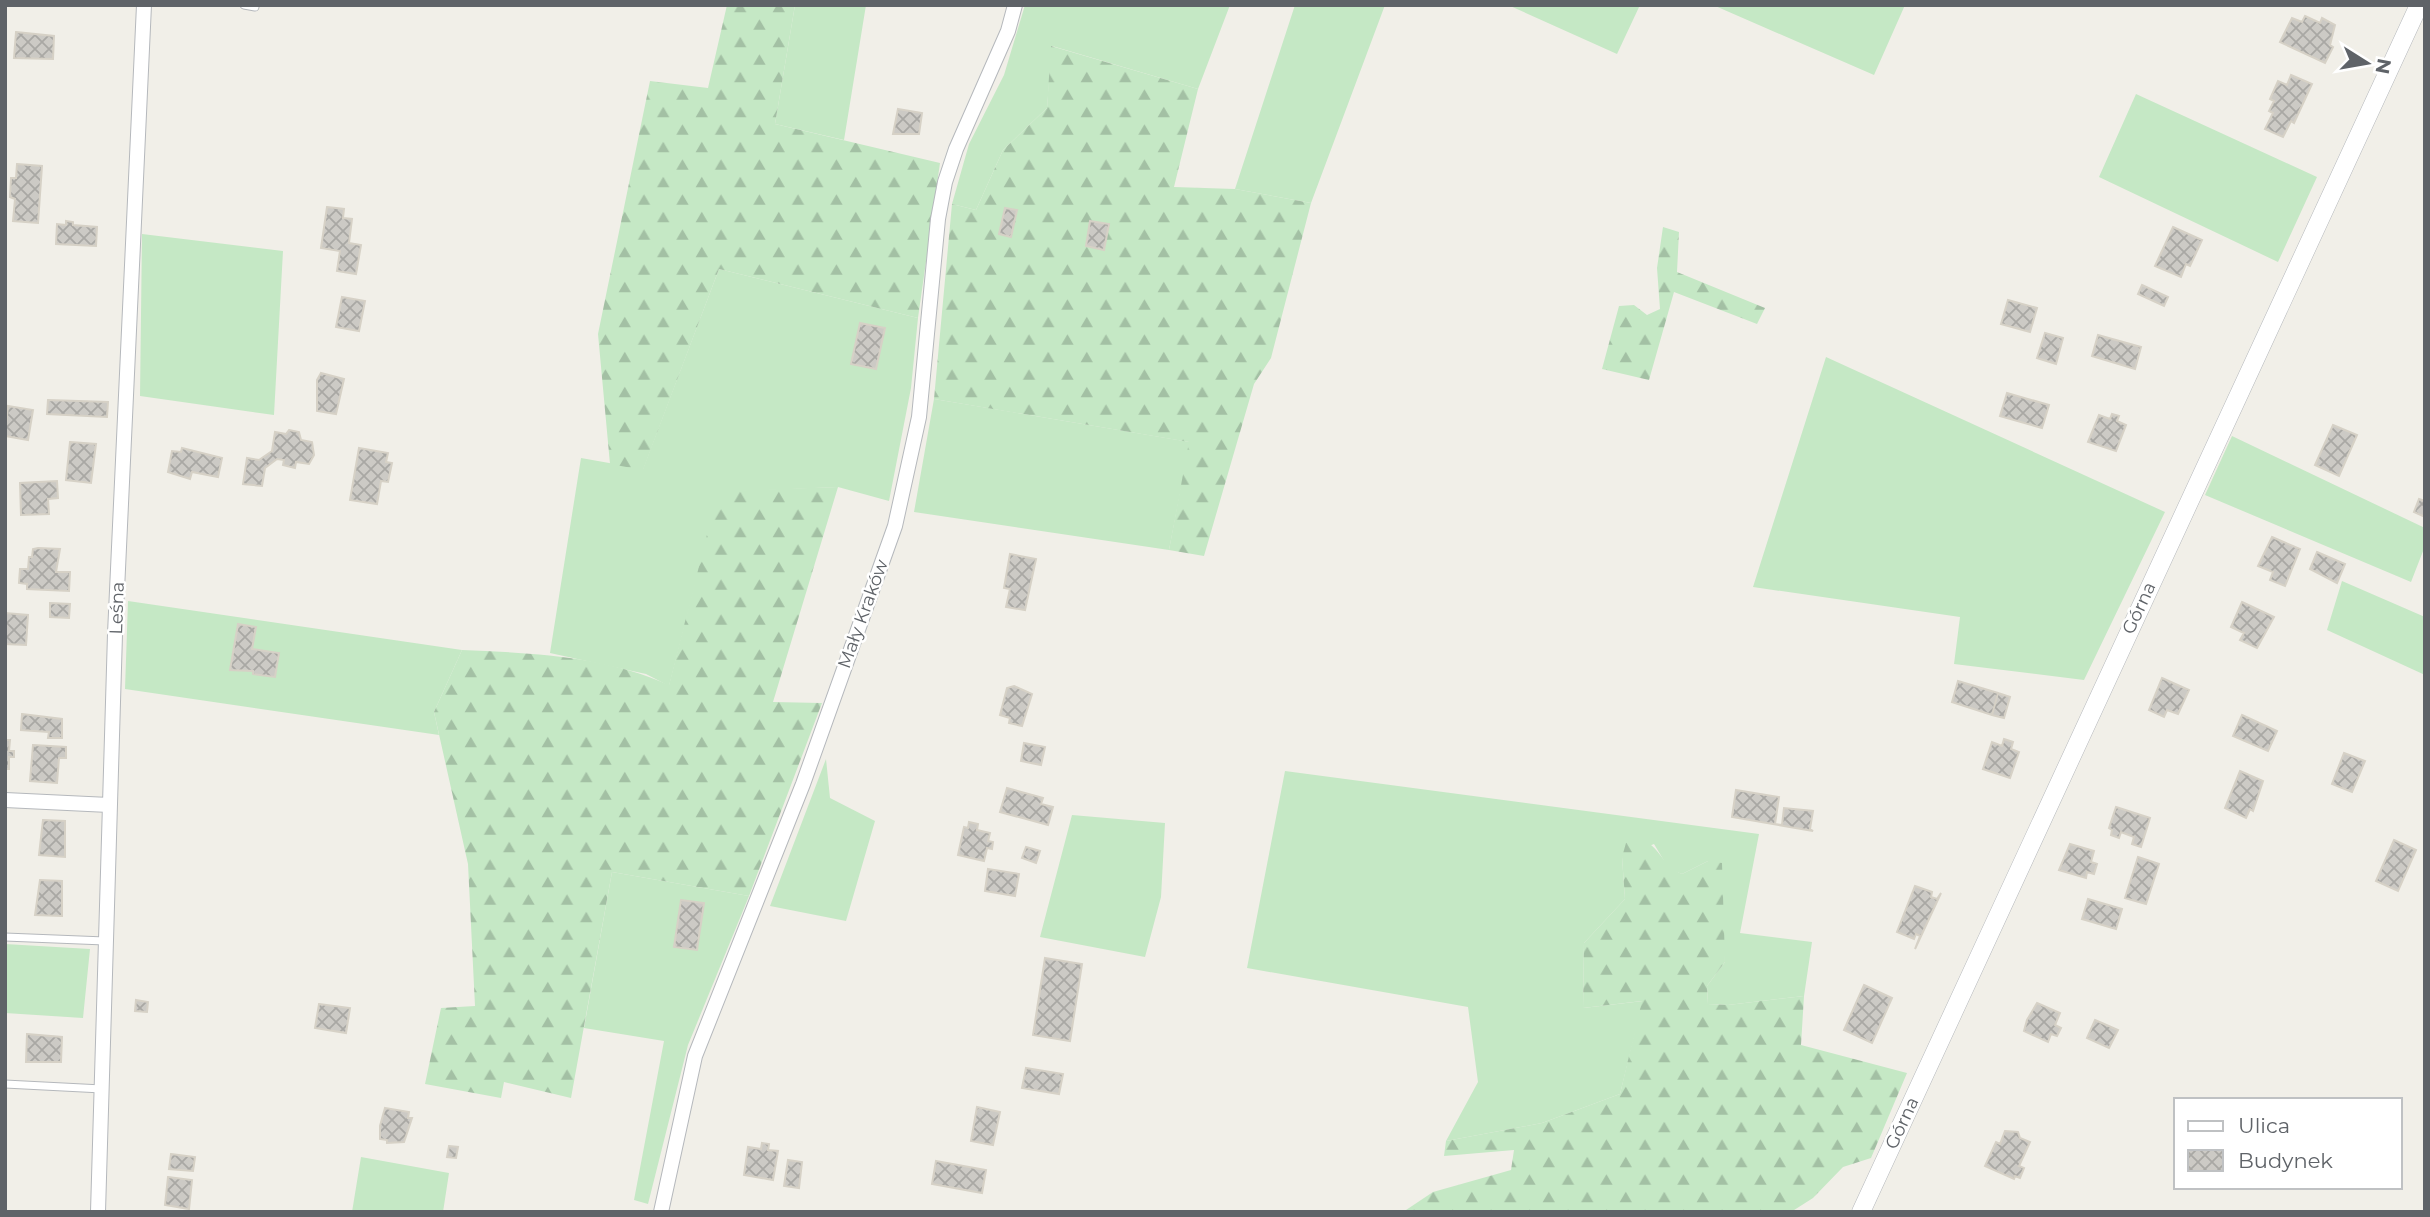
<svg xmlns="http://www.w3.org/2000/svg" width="2430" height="1217" viewBox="0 0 2430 1217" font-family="Montserrat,sans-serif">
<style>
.grass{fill:#c5e8c5}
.forest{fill:url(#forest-firs)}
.building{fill:url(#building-cross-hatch);stroke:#d6d1c6;stroke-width:2}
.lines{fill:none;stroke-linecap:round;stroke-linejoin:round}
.service-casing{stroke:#b5b8bc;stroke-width:9}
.minor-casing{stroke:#b5b8bc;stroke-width:16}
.tertiary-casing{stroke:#b5b8bc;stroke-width:19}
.service{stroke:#fff;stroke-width:7}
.minor{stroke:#fff;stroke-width:14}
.tertiary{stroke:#fff;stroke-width:18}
.labels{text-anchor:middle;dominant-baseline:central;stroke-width:5;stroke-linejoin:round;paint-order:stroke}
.street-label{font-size:18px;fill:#5f6368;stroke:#fff}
</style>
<defs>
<pattern id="forest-firs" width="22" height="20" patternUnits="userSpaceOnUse" patternTransform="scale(1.75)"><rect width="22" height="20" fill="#c5e8c5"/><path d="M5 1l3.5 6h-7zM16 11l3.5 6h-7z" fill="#a3c0a4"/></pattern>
<pattern id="building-cross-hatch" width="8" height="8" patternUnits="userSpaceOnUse" patternTransform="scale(1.75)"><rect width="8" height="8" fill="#cccac5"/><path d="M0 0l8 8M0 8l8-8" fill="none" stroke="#a9a8a4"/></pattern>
</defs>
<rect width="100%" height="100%" fill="#f1efe8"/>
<!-- grass -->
<path class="grass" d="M 795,5 L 866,5 L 844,140 L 775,124 Z
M 1025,5 L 1230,5 L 1198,89 L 1052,46 L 1047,108 L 1003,150 L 976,210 L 952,204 L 969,144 L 1004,75 Z
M 1295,5 L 1385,5 L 1311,203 L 1235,189 Z
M 1508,5 L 1640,5 L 1617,54 Z
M 1713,5 L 1905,5 L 1874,75 Z
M 2136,94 L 2317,177 L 2278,262 L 2099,177 Z
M 142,234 L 283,251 L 274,415 L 140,396 Z
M 719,269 L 918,318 L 911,388 L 889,501 L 838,487 L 719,492 L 669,686 L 646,674 L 550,653 L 581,458 L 643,469 Z
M 1826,357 L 2165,512 L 2084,680 L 1954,664 L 1960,617 L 1753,587 Z
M 934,399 L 1190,442 L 1169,550 L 914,512 Z
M 2232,436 L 2425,528 L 2425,546 L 2411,582 L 2205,495 Z
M 2342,581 L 2425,617 L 2425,675 L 2327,630 Z
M 128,601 L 462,650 L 434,712 L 439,735 L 125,689 Z
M 826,759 L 830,798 L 875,821 L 846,921 L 770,906 Z
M 1285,771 L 1759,834 L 1740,933 L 1812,942 L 1804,996 L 1728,1005 L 1708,1004 L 1707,986 L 1725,962 L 1708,861 L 1682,874 L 1669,869 L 1654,844 L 1622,857 L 1625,899 L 1584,943 L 1583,1008 L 1643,1001 L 1620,1094 L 1542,1123 L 1446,1141 L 1478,1082 L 1468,1007 L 1247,968 Z
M 1072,815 L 1165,823 L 1161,897 L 1145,957 L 1040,937 Z
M 612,872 L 749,896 L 688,1045 L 648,1204 L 634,1200 L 664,1041 L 584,1028 Z
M 5,944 L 90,949 L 83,1018 L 5,1013 Z
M 361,1157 L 449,1173 L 443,1212 L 352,1212 Z"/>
<!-- forest -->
<path class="forest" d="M 727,5 L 795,5 L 775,124 L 940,163 L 918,318 L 719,269 L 643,470 L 610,464 L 598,334 L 650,81 L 708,88 Z
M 1051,46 L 1198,89 L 1174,187 L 1235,189 L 1311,203 L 1271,358 L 1254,384 L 1204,556 L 1169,550 L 1189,442 L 934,399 L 952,204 L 976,210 L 1003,150 L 1047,108 Z
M 1663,227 L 1679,232 L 1677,272 L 1765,308 L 1757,324 L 1674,292 L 1649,380 L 1602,369 L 1619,306 L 1634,305 L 1647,315 L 1660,309 L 1657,268 Z
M 838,487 L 773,702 L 822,703 L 749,896 L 612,872 L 571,1098 L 504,1082 L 501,1098 L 425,1084 L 441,1008 L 475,1006 L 468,864 L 434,712 L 462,650 C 533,653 604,656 669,685 L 718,491 Z
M 1640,838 C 1661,847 1661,865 1682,874 L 1708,861 L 1722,863 L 1725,962 L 1707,986 L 1708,1004 L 1728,1005 L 1804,996 L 1801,1045 L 1907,1073 L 1871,1158 L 1843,1167 L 1813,1198 L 1791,1212 L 1403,1212 L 1433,1192 L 1511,1170 L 1514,1150 L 1444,1156 L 1446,1141 L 1542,1123 L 1620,1094 L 1642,1001 L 1583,1008 L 1584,943 L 1625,899 L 1622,857 L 1626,843 Z"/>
<!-- building -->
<path class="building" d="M 2305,16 L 2320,23 L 2322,18 L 2335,25 L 2330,45 L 2333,47 L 2325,63 L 2280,42 L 2292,18 L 2302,22 Z
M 16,32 L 54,36 L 53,59 L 14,58 Z
M 2291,75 L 2312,84 L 2294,123 L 2291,121 L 2283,137 L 2265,129 L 2273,113 L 2269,111 L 2274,101 L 2270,99 L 2278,81 L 2287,85 Z
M 898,109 L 922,113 L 919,134 L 893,134 Z
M 17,164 L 42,166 L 38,223 L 13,221 L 15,199 L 10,197 L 11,178 L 16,178 Z
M 327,207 L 344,209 L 343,218 L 352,219 L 349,243 L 361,245 L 356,274 L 337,271 L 340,251 L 321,248 Z
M 1005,208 L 1017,210 L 1011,237 L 999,234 Z
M 66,221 L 73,222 L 73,225 L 97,227 L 96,246 L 56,244 L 57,224 L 66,225 Z
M 1090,221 L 1109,224 L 1104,250 L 1086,246 Z
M 2173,227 L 2202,240 L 2190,266 L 2186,264 L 2181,277 L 2155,266 Z
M 2142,285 L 2168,297 L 2164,306 L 2138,294 Z
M 342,297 L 365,301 L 359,331 L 336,327 Z
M 2008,300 L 2037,308 L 2030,332 L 2001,324 Z
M 860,323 L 885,328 L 876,369 L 851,364 Z
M 2045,333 L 2063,338 L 2056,364 L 2037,358 Z
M 2098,335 L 2141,347 L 2135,369 L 2092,356 Z
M 321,373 L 344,379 L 336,414 L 317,411 L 317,380 Z
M 2007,393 L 2049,405 L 2042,428 L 2000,416 Z
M 48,400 L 108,402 L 107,417 L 47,414 Z
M 8,406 L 33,410 L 28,440 L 5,436 Z
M 2112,414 L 2119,416 L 2117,421 L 2126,425 L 2116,451 L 2088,442 L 2099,415 L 2110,419 Z
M 2333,425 L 2357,435 L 2339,476 L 2315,465 Z
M 289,430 L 299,432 L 301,440 L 312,442 L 314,455 L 309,464 L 296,462 L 295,468 L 283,465 L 284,460 L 277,459 L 265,468 L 262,486 L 243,484 L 247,458 L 259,460 L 272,451 L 275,432 L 286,434 Z
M 70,442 L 96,444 L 91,483 L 66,480 Z
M 182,448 L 222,458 L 218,477 L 192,472 L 190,479 L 168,472 L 172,451 L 181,452 Z
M 359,448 L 388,453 L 386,462 L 392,463 L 388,482 L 381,481 L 377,504 L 350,500 Z
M 57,481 L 58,498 L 48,499 L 49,514 L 21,515 L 20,483 Z
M 2419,499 L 2425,501 L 2425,517 L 2414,512 Z
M 2272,537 L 2300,549 L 2285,586 L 2270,580 L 2273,572 L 2258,566 Z
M 38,548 L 60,549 L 56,572 L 70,572 L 69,591 L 27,589 L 27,584 L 19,583 L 20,569 L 28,569 L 29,557 L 32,557 L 33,549 Z
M 2317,552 L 2345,564 L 2337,583 L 2310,569 Z
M 1010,554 L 1036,559 L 1025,610 L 1006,607 L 1010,589 L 1004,588 Z
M 2242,602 L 2274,617 L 2257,648 L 2240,640 L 2244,633 L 2231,627 Z
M 50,603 L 70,604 L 69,618 L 50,617 Z
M 5,613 L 28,615 L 26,645 L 5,644 Z
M 238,624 L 256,627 L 252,649 L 279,653 L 275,677 L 253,674 L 253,671 L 230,670 Z
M 2162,678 L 2189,690 L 2178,714 L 2167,710 L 2164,717 L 2149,710 Z
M 1958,681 L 1998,693 L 1992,715 L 1952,702 Z
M 1014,686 L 1032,694 L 1022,726 L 1009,723 L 1010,718 L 1000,715 L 1007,688 Z
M 1998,693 L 2010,697 L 2004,718 L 1992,715 Z
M 22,714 L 62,719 L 62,738 L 48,738 L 49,732 L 21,730 Z
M 2242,715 L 2277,731 L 2268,751 L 2233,736 Z
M 2004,739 L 2013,742 L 2011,749 L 2019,752 L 2010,778 L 1983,769 L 1992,742 L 2002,746 Z
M 5,740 L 10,740 L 9,751 L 14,751 L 14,757 L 9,757 L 9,769 L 5,769 Z
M 1024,743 L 1045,747 L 1041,765 L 1021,761 Z
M 33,745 L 66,747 L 66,758 L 59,758 L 57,783 L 30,781 Z
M 2344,753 L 2365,761 L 2352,792 L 2332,784 Z
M 2240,771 L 2263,781 L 2253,811 L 2250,809 L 2246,818 L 2225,808 Z
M 1007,788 L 1043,798 L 1041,804 L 1053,807 L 1048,825 L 1000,812 Z
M 1736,790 L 1779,797 L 1775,824 L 1782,825 L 1784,808 L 1813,811 L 1810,829 L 1813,831 L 1732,817 Z
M 2116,807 L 2150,818 L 2141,847 L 2132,844 L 2134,837 L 2121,832 L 2119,838 L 2111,835 L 2112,830 L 2109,828 Z
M 43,820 L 65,821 L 65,857 L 39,855 Z
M 969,822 L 978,824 L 977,830 L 990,833 L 988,841 L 993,842 L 992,849 L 987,848 L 984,861 L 958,855 L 964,827 L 968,828 Z
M 2394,840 L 2416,850 L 2398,891 L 2376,881 Z
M 2070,844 L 2094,851 L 2091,862 L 2097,864 L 2094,874 L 2087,872 L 2086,878 L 2059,870 Z
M 1026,847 L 1040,851 L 1036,863 L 1022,858 Z
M 2138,857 L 2159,864 L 2146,904 L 2125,898 Z
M 988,869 L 1019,874 L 1015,896 L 985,891 Z
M 40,880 L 62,881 L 62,916 L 35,915 Z
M 1915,886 L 1932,892 L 1931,897 L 1937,899 L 1941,893 L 1915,949 L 1920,936 L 1916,934 L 1914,939 L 1897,932 Z
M 2088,899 L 2122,909 L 2116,929 L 2082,919 Z
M 681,900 L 704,903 L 697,950 L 674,947 Z
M 1045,958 L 1082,964 L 1070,1041 L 1033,1035 Z
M 1864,985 L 1892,998 L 1872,1043 L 1844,1030 Z
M 136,1000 L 148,1002 L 147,1012 L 135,1011 Z
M 2037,1003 L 2060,1013 L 2055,1025 L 2061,1028 L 2057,1036 L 2051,1034 L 2048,1042 L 2024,1031 L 2027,1020 Z
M 319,1004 L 350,1008 L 346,1033 L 315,1028 Z
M 2095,1020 L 2118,1030 L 2109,1048 L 2087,1038 Z
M 27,1034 L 62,1037 L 61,1062 L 26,1062 Z
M 1026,1068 L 1063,1074 L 1059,1094 L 1022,1088 Z
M 977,1107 L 1000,1112 L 993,1145 L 971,1141 Z
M 385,1108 L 409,1112 L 408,1118 L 412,1118 L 404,1142 L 387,1143 L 387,1140 L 380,1139 L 380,1126 Z
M 2005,1131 L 2018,1132 L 2020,1138 L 2030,1142 L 2019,1166 L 2024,1168 L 2020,1178 L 2015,1176 L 2014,1179 L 1985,1166 L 1996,1142 L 2000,1144 Z
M 762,1143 L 769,1144 L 768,1150 L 778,1151 L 773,1180 L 744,1175 L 748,1147 L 761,1149 Z
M 449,1146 L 458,1147 L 456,1158 L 447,1157 Z
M 171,1154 L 195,1157 L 193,1171 L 169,1169 Z
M 788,1160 L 802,1162 L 799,1188 L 784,1186 Z
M 936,1161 L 986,1170 L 982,1193 L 932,1184 Z
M 168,1177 L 192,1180 L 189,1209 L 165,1205 Z"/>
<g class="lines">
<defs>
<path id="service" d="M 244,5 L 255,7
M 5,937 L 105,941
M 5,1084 L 102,1089"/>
<path id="minor" d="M 5,800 L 109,805
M 98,1212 L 115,634 L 144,5
M 661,1212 L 695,1056 L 803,784 L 895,526 L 919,417 L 938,219 L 945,182 L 956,149 L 1008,31 L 1015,5"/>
<path id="tertiary" d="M 1861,1212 L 2419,5"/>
</defs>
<!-- service casing -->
<use href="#service" class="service-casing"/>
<!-- minor casing -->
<use href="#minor" class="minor-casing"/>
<!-- tertiary casing -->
<use href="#tertiary" class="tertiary-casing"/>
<!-- service -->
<use href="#service" class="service"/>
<!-- minor -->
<use href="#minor" class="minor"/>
<!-- tertiary -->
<use href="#tertiary" class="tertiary"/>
</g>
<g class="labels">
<!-- street labels -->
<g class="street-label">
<text transform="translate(117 608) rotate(-88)">Leśna</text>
<text transform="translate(2139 608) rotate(-65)">Górna</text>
<text transform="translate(863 614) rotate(-70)">Mały Kraków</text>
<text transform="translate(1902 1123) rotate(-65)">Górna</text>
</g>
</g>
<!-- border -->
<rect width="2430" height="1217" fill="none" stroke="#5f6368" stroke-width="14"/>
<!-- legend -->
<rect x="2174" y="1098" width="228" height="91" fill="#ffffff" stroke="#bfc1c3" stroke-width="2"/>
<rect x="2188" y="1121" width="35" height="10" fill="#ffffff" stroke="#bfc1c3" stroke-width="2"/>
<text x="2238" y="1133" font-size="21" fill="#5f6368">Ulica</text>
<rect x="2188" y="1150" width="35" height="21" fill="url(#building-cross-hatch)" stroke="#bfc1c3" stroke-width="2"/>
<text x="2238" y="1168" font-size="21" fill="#5f6368">Budynek</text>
<!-- north arrow -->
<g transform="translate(2367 63) rotate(101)" stroke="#ffffff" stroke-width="5" paint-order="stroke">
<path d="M0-5L12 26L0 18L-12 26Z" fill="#5f6368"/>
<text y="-10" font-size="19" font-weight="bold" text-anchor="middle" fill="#5f6368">N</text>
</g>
</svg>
